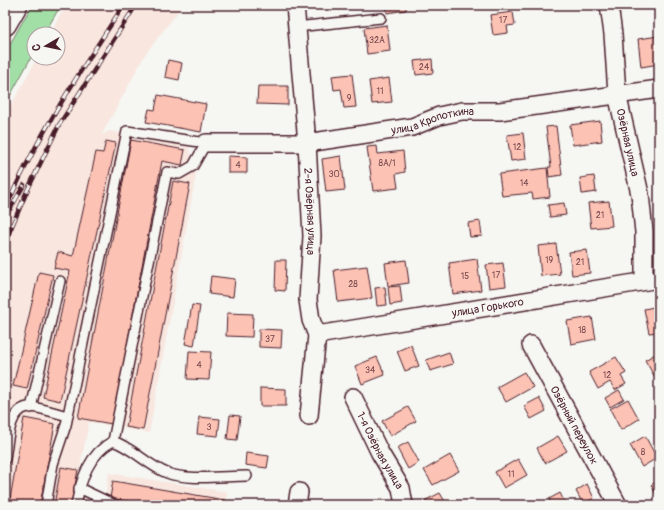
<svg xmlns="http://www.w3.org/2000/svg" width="664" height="510" font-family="Pangolin,sans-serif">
	<rect width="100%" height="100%" fill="#f6f6f2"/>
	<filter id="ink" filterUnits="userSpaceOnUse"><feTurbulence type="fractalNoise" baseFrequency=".025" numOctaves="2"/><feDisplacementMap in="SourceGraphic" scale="8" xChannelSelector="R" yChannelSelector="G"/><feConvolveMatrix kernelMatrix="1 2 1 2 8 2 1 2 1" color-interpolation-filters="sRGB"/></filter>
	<g filter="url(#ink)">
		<path fill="#f8e6df" d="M69,5H183L146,53L101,136L109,131L188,147L197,169L149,433L89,422L75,492L77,505H5V117L37,58H58V34H50L60,15Z
			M109,473L227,492L225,505H104Z
			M80,496L101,505H79Z"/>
		<path fill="#a2dfa6" stroke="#767f68" d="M32,5H61L44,34H34V52L5,105V53Z"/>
		<path fill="#fcc2b4" stroke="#4a1f2b" d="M386,5H406V10L387,13Z
			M513,12L515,25L507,26L508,33L493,35L490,15Z
			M387,25L390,51L367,54L364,28Z
			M659,36V64L641,67L638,39Z
			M432,59L433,73L416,75L414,61Z
			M168,60L182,63L179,80L165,77Z
			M352,74L356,107L344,108L341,89L334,90L332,76Z
			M389,78L392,102L372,104L369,81Z
			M258,86H288V105L257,104Z
			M158,95L206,104L201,132L146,122L149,109L155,110Z
			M600,121L602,141L573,145L570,125Z
			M556,126L562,175L549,177L548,167H551L546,127Z
			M523,133L526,159L511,161L507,135Z
			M131,140L185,150L182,165L162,161L112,424L78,418Z
			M106,141L116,143L60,401L43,397L70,271L54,268L58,252L73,256L96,152L103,153Z
			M377,146L378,154L403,151L405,172L396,174L398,188L373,191L367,147Z
			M228,156L247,157V173H228Z
			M341,156L345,190L326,192L322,159Z
			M547,168L550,197L533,199L532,193L502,196L499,174Z
			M594,176L596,192L582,194L580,178Z
			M173,181L190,184L143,430L126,427Z
			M609,201L612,226L591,228L588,203Z
			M564,203L566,215L550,217L548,205Z
			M480,221L482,236L470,237L468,223Z
			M556,244L560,274L541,276L538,246Z
			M587,250L590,273L572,275L569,252Z
			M477,259L481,290L453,294L449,263Z
			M276,260H286L285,291L275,290Z
			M406,260L409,283L388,286L385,263Z
			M503,263L506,286L489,288L486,265Z
			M367,266L372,298L338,302L334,270Z
			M39,272L53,275L27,389L13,386Z
			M211,276L235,279L233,297L209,294Z
			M400,286L402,303L390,305L388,287Z
			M385,287L387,305L377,306L375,288Z
			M192,305L200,306L194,346L185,344Z
			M659,306V332L649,333L644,309Z
			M227,313L253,314L252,337L226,336Z
			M592,317L596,339L571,344L567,321Z
			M259,329L282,330L281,348L259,347Z
			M411,345L419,366L405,371L397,351Z
			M189,351L211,352L209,380L187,379Z
			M449,352L453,364L430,371L426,360Z
			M659,352V378L656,379L645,360Z
			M377,357L385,375L362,384L355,366Z
			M616,357L626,373L621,376L626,384L615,390L610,382L598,389L589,372Z
			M524,372L533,387L506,402L497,387Z
			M260,388L286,389V406H260Z
			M619,390L624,399L610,407L605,398Z
			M5,397L10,398L5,420Z
			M539,398L546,411L531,419L524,406Z
			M628,399L639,419L621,430L610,409Z
			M408,407L416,421L390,436L382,421Z
			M230,415L240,416L237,440L227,439Z
			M199,417L220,419L218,436L197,434Z
			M24,418L55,424L40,505H9Z
			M558,436L567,451L545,463L537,448Z
			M645,436L657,458L642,467L630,445Z
			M408,442L419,462L408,469L397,448Z
			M246,453L269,456L267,468L245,465Z
			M450,455L459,471L433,485L424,470Z
			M518,459L527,475L504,488L495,472Z
			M61,467L78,470L71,505H54Z
			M659,480V499L651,485Z
			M113,481L225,500L224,505H151L110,498Z
			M587,484L594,498L583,504L576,491Z
			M440,493L447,505H427L424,501Z
			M560,493L566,505H552L549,499Z
			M595,501L598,505H588Z"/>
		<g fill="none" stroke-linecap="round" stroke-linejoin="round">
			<defs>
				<path id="lane" d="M296,27L381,18
					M31,408L60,281
					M5,459C8,443 8,410 28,407C37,406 58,414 68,416
					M79,488L115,505
					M46,505L53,464L66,425L127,131L206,143L193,166L179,174L167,172L113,441
					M76,505C81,479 89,454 113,441C133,448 147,465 167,473C188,481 224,476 247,476"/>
				<g id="street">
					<path id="s1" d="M295,5L307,143L312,236L308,300L311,320L317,335L309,416"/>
					<path id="s2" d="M609,5L613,34L617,94L640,194L644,232V280"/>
					<path id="s3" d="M206,143H307L412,127L439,116L462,111H500L659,89"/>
					<path id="s4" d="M317,335L659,279"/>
					<path id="s5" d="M531,345L618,505"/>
					<path id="s6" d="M353,397L380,453L401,488L404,505"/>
					<path d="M297,505L299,492"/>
				</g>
				<path id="secondary" d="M5,24L16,5"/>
			</defs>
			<use href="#lane" stroke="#4a1f2b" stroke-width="12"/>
			<use href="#street" stroke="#4a1f2b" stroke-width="20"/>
			<use href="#secondary" stroke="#4a1f2b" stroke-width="25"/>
			<use href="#lane" stroke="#f6f6f2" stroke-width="9"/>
			<use href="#street" stroke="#f6f6f2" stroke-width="17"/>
			<use href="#secondary" stroke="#f6f6f2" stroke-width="22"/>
			<defs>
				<path id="rail" d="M5,210C36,138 80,71 124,5
					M5,218L24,185
					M5,242L27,191L59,125L136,5"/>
			</defs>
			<use href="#rail" stroke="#4a1f2b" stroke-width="4.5"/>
			<use href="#rail" stroke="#f6f6f2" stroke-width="3" stroke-dasharray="9" stroke-linecap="butt"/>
		</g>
	</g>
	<g text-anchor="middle" stroke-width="3" stroke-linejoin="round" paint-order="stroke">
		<g font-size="9" fill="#76484d">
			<text x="503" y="23">17</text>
			<text x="377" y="43">32А</text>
			<text x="424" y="70">24</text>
			<text x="380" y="94">11</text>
			<text x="349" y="101">9</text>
			<text x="517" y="150">12</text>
			<text x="387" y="166">8А/1</text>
			<text x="238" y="168">4</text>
			<text x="334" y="177">30</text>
			<text x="524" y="186">14</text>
			<text x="600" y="218">21</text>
			<text x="549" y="263">19</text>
			<text x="580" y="265">21</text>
			<text x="496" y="278">17</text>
			<text x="465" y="279">15</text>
			<text x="353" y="287">28</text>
			<text x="582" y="333">18</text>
			<text x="270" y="342">37</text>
			<text x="199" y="368">4</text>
			<text x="370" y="373">34</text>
			<text x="607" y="378">12</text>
			<text x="209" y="430">3</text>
			<text x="643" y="455">8</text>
			<text x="511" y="477">11</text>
		</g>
		<g font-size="11" fill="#4a1f2b" stroke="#f6f6f2">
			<text dy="4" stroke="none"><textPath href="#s3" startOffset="229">улица Кропоткина</textPath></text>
			<text dy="4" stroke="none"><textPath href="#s2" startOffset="139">Озёрная улица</textPath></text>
			<text dy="4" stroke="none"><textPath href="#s1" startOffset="207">2-я Озёрная улица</textPath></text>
			<text dy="4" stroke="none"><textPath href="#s4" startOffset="173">улица Горького</textPath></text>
			<text dy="4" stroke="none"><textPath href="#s5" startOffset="91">Озёрный переулок</textPath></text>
			<text dy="4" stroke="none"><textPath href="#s6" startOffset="60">1-я Озёрная улица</textPath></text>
		</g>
	</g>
	<rect width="664" height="510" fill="none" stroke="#f6f6f2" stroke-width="20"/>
	<rect x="10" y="10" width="644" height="490" fill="none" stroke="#4a1f2b" stroke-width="1.5" filter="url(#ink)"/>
	<g transform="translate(46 46) rotate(261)"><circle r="19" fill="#f6f6f2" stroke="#b1a0a2"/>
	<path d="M0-3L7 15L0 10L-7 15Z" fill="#4a1f2b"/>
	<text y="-6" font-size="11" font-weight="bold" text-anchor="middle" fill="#4a1f2b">С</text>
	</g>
</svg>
